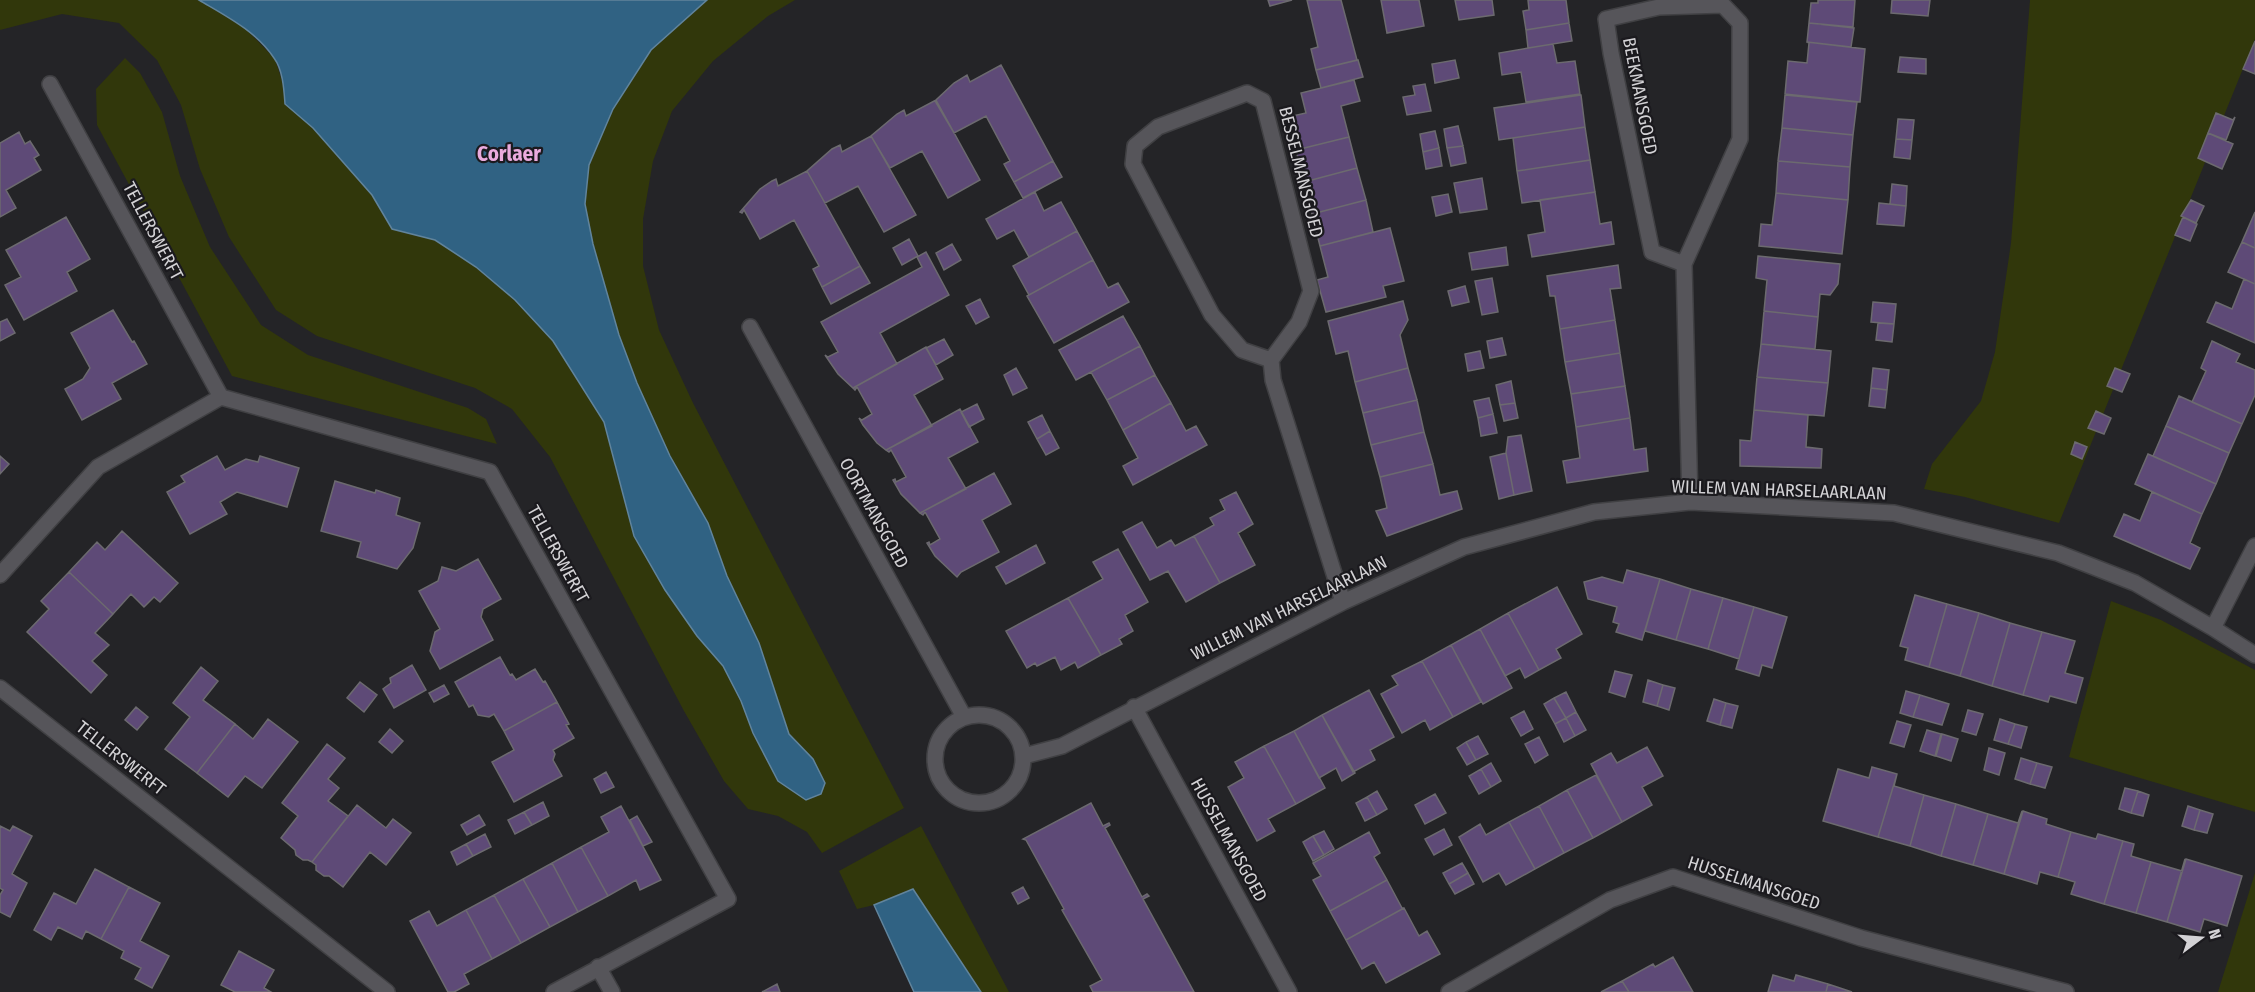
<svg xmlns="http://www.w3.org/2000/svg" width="2255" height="992" font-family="'Fira Sans Condensed',sans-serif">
	<rect width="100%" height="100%" fill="#242427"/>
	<path fill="#31370b" d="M0,0H199L244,27L275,59L283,84L285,104L313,128L372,195L392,229L435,240L476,267L515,300L553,341L604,422L634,536L665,590L697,636L723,666L741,701L753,733L778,781L813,759L789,734L759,643L727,576L708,523L670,456L637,383L619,335L593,244L585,204L589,165L613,109L651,50L707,0H795L768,16L713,61L672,111L653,161L643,219V266L659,330L693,403L904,808L822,853L807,832L778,816L748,809L724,781L684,711L550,457L512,409L475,388L317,336L276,310L229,237L200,169L181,105L157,60L119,23L62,14L0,30Z
		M2030,0H2255V39L2059,523L1965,497L1924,489L1932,464L1981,401L1995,352L2011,243Z
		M125,58L140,73L162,112L180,176L210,247L261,325L308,355L468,408L486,419L497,444L232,376L97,125L96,89Z
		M2111,601L2161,620L2255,670V812L2069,757Z
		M921,826L1009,992H981L913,889L874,905L857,909L839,871Z
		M2255,873V992H2218Z"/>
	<path fill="#306283" stroke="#61849c" stroke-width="1.5" d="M199,0H707L651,50L613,109L589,165L585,204L593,244L619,335L637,383L670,456L708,523L727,576L759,643L789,734L813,759L825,783L821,794L806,800L778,781L753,733L741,701L723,666L697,636L665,590L634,536L604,422L553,341L515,300L476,267L435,240L392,229L372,195L313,128L285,104C284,90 283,70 274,58C256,31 226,16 199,0Z
		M913,889L981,992H914L874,905Z"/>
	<path fill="#5e4a77" stroke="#6c6a6f" stroke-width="1.5" d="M1268,0H1292L1270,6Z
		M1307,0H1341L1357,60L1316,70L1311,49L1318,47Z
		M1381,0H1419L1424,26L1387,33Z
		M1455,0H1492L1494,15L1459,20Z
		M1528,0H1566L1569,23L1526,30L1523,11L1529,10Z
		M1818,0H1855L1853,27L1809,23L1811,3H1818Z
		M1892,0H1930L1928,16L1891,13Z
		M1569,23L1572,41L1528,48L1526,30Z
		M1809,23L1854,28L1851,47L1807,42Z
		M2255,41V74L2243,69Z
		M1807,42L1865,49L1860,102L1785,94L1788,61L1807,63L1809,43Z
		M1553,44L1557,63L1575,61L1580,94L1526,102L1521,72L1502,75L1499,53Z
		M1900,57L1926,59V74L1898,72Z
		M1358,60L1363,77L1321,88L1316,70Z
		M1455,60L1459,78L1435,83L1432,64Z
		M1001,65L1053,161L1014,182L1004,164L1010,161L986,116L954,133L935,101L954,83L967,75L970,82Z
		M1354,80L1360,101L1341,106L1349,137L1296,150L1288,117L1306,113L1301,93Z
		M1425,84L1431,111L1407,115L1403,97L1415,95L1413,86Z
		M1581,95L1585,127L1499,140L1494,108Z
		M1785,95L1857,102L1853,135L1782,128Z
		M936,100L980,180L948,198L922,151L890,168L871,136L897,114L904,110L906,116Z
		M2216,113L2233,120L2235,117L2226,140L2208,133Z
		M1898,119L1914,120L1912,140L1896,139Z
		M1458,126L1463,146L1447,148L1444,129Z
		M1585,127L1590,160L1517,171L1513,138Z
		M1782,128L1853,135L1850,167L1778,161Z
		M1435,131L1439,148L1423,152L1420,134Z
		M19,132L25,144L30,141L39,155L34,158L41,170L6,190L16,208L0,217V143Z
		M2208,133L2233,144L2222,169L2198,158Z
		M871,136L916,215L884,232L858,186L825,203L807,171L832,149L840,145L842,152Z
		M1349,137L1357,168L1304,182L1296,150Z
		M1896,139L1912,140L1910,159L1894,157Z
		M1463,146L1466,163L1451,166L1447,148Z
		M1439,148L1442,166L1426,169L1423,152Z
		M1590,160L1595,192L1522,203L1517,171Z
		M1053,161L1062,177L1023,198L1014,182Z
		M1778,161L1850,167L1848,200L1776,193Z
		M1357,168L1366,200L1312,214L1304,182Z
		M807,171L860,266L822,287L813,269L819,266L794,220L760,239L744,210L742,213L740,212L760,189L772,181L776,179L778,186Z
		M1482,178L1487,209L1460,213L1454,183Z
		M1892,184L1907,186L1906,206L1890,204Z
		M1035,192L1044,211L1061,202L1077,231L1029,257L1014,230L997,239L986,219Z
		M1595,192L1600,224L1611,222L1614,244L1532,257L1528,235L1545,232L1540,200Z
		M1776,193L1848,200L1842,254L1759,246L1761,224L1772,225Z
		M1448,194L1452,212L1436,216L1432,197Z
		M1366,200L1373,232L1320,246L1312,214Z
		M2191,200L2204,206L2196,223L2181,216Z
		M1879,203L1906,206L1904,226L1877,224Z
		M2255,212V248L2242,242Z
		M66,217L90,259L67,272L77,291L24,320L5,285L21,277L6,250Z
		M2183,217L2197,224L2190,241L2175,235Z
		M1390,228L1404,281L1383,286L1386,297L1326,312L1317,280L1328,277L1320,246Z
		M1077,231L1093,260L1029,295L1013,266Z
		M909,239L918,256L902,265L893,248Z
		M2242,242L2255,248V284L2228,272Z
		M952,244L961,260L944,270L936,253Z
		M1506,247L1508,265L1472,270L1469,253Z
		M926,252L949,295L880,333L897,364L853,388L838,374L825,355L828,357L838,352L821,322L922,267L917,257Z
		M1758,256L1840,264L1838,284L1830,295L1820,294L1818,317L1764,311L1767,280L1756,278Z
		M1093,260L1108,288L1118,283L1129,302L1054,343L1027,296Z
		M1618,265L1621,288L1610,289L1615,320L1560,329L1555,296H1550L1547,276Z
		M860,266L870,283L831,304L822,287Z
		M1492,278L1498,312L1482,315L1475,281Z
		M2244,279L2255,284V343L2207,322L2216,302L2232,309Z
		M1465,286L1469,302L1452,306L1448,291Z
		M980,299L989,317L976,324L966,306Z
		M1403,301L1408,320L1400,335L1408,368L1355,382L1348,351L1336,354L1328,321Z
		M1873,302L1896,304L1894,324L1871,322Z
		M113,310L132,342L134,341L147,364L112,383L121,399L82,420L65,389L83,379L90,368L71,333Z
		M1764,311L1818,317L1815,349L1761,344Z
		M1123,316L1140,346L1076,380L1059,350Z
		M7,319L15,333L0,341V322Z
		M1615,320L1620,353L1565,362L1560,329Z
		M1878,323L1894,324L1892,342L1876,340Z
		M1502,338L1506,355L1490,358L1487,341Z
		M944,339L953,355L936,365L926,348Z
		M2212,341L2240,354L2236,362L2255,370V395L2242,424L2192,402L2206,371L2201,368Z
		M1761,344L1831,351L1828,383L1757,377Z
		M1140,346L1155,375L1107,400L1091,372Z
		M926,347L943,379L914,395L932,426L886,450L877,443L863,425L859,418L862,420L872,414L857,387L855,390L853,388Z
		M1480,351L1484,368L1468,371L1465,354Z
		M1620,353L1625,386L1571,394L1565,362Z
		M1016,368L1027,388L1013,395L1004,375Z
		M1408,368L1417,400L1363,413L1355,382Z
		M1873,368L1889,370L1887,390L1871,388Z
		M2115,368L2130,374L2122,392L2107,386Z
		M1155,375L1171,403L1123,430L1107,400Z
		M1757,377L1828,383L1824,416L1754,410Z
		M1511,381L1515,403L1500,405L1496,385Z
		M1625,386L1630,418L1576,427L1571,394Z
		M1871,388L1887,390L1885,408L1869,406Z
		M2179,396L2242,424L2229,453L2166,426Z
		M1489,398L1493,414L1478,418L1474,401Z
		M1417,400L1424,432L1371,445L1363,413Z
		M1171,403L1186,431L1196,426L1207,445L1133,485L1123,466L1138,458L1123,430Z
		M1515,403L1518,418L1504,421L1500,405Z
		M977,404L984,419L969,427L961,412Z
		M960,409L978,442L948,458L966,489L920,513L901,494L893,480L895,479L896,482L906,477L891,450L889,452L886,450Z
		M1754,410L1808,415L1806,447L1822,449L1821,468L1740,466V440L1751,441Z
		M2096,411L2111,418L2104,434L2088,428Z
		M1493,414L1497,433L1481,436L1478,418Z
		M1042,415L1050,431L1037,439L1028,422Z
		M1630,418L1634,450L1646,448L1648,471L1567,483L1563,461L1580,458L1576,427Z
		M2166,426L2229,453L2216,484L2153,456Z
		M1050,431L1059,448L1046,455L1037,439Z
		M1424,432L1433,464L1380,477L1371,445Z
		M1521,435L1532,491L1514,495L1506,453L1508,437Z
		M2075,442L2087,447L2082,459L2071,454Z
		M1506,453L1514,495L1499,499L1490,457Z
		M2148,454L2216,484L2202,514L2135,484Z
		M0,456L9,464L0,474Z
		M217,456L225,470L246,459L258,462L260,456L299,468L287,507L237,492L220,502L227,514L190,534L167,492L185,482L181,476Z
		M1433,464L1440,495L1457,491L1462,509L1387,536L1376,511L1387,508L1380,477Z
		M994,473L1011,504L982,520L999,552L961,572L957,577L935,556L927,543L929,542L930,545L940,539L925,512L923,515L920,513Z
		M335,481L375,493L376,490L400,498L396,515L420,523L413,548L397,569L357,557L361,542L321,531Z
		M1236,492L1253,524L1238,533L1255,565L1220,583L1194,536L1214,525L1210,518L1225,510L1220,500Z
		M2152,492L2202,514L2190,543L2200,548L2190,569L2114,536L2124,514L2140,521Z
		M1142,522L1157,548L1171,540L1175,546L1194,536L1220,583L1186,602L1168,571L1150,580L1123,532Z
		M122,531L178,583L160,602L154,597L144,607L131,594L113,614L69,572L97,542L105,550Z
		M1036,545L1045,563L1006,584L996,567Z
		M1118,549L1148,602L1125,615L1133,631L1119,639L1122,644L1101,655L1068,598L1103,579L1093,562Z
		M478,559L501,599L483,609L481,617L493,640L440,669L430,651L435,632L440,629L419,591L438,581L442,567L456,571Z
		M1627,570L1660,579L1642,640L1616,632L1619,624L1613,622L1617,607L1588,599L1584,582L1602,577L1623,583Z
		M69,572L113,614L95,633L109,645L92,661L107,675L91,693L27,632L49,609L41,601Z
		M1660,579L1691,589L1676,640L1645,631Z
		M1557,587L1582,634L1556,649L1561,658L1539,670L1508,613Z
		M1691,589L1723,598L1708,649L1676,640Z
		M1915,595L1947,604L1929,667L1905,660L1908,648L1900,646Z
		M1068,598L1101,655L1078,668L1075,662L1061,670L1055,657L1037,666L1035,663L1027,668L1006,631Z
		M1723,598L1754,607L1739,659L1708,649Z
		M1947,604L1979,613L1960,676L1929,667Z
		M1754,607L1787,617L1772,668L1762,665L1759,676L1736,669Z
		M1508,613L1539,670L1525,678L1520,668L1505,676L1480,629Z
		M1979,613L2010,623L1992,686L1960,676Z
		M2010,623L2042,632L2023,695L1992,686Z
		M1480,629L1512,688L1483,704L1451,645Z
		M2042,632L2075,641L2065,673L2083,678L2076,703L2050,696L2048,702L2023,695Z
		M1451,645L1481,702L1453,717L1422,661Z
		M500,657L510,675L512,674L516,680L535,669L543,682L545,681L557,702L504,731L494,714L489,717L478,715L473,705L469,707L455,682Z
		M1422,661L1453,717L1430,730L1425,720L1402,733L1381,694L1398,685L1392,676Z
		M412,665L426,690L394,708L383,689L391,683L390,678Z
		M201,667L218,681L203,700L235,724L197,773L165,749L190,717L173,703Z
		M1615,671L1632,675L1625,697L1609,692Z
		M1648,680L1663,685L1657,706L1643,702Z
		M360,682L377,695L364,712L347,698Z
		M444,685L449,694L434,702L429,693Z
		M1663,685L1675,688L1669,710L1657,706Z
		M1369,690L1394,737L1370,750L1375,760L1353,772L1322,715Z
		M1906,691L1920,695L1913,717L1900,713Z
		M1566,692L1576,712L1566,718L1554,698Z
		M1920,695L1949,704L1942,725L1913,717Z
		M1554,698L1566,718L1555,724L1544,704Z
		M1714,699L1726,703L1720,725L1707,721Z
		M557,702L569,724L566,725L574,738L553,750L555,754L553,760L562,776L514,802L492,762L514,750L504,731Z
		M1726,703L1738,706L1732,728L1720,725Z
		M136,707L148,717L137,730L125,720Z
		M1968,710L1983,714L1976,735L1962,731Z
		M1524,711L1533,729L1521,736L1511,718Z
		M1576,712L1586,730L1575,736L1566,718Z
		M1322,715L1355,773L1342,781L1336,768L1319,778L1294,731Z
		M1566,718L1575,736L1564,742L1555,724Z
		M268,719L298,742L262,788L245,776L228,797L197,773L235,724L253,739Z
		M2000,719L2015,724L2008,744L1994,740Z
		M1897,721L1911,725L1904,747L1890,743Z
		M2015,724L2027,727L2021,748L2008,744Z
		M390,729L403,741L392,753L379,742Z
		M1927,730L1941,734L1935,756L1920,751Z
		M1294,731L1325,788L1296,804L1264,746Z
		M1942,734L1958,739L1951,761L1936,756Z
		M1478,736L1488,754L1476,760L1466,742Z
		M1539,737L1548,755L1535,763L1525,744Z
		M1466,742L1476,760L1467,765L1457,748Z
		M327,744L345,758L328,779L339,788L328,801L348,816L312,862L308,860H303L296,855L295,850L281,838L298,816L282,803Z
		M1264,746L1296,804L1268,819L1275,831L1257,841L1228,787L1244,778L1235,762Z
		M1647,747L1663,776L1642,787L1652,805L1622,822L1591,764L1611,753L1617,763Z
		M1989,748L2005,753L1999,775L1984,770Z
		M2021,758L2037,763L2030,784L2015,779Z
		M1491,763L1501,781L1491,787L1481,769Z
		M2037,763L2052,767L2045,788L2030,784Z
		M1872,767L1897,774L1878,837L1823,821L1838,769L1869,778Z
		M1481,769L1491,787L1479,794L1469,776Z
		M606,772L614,787L601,793L594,779Z
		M1897,774L1894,786L1924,795L1910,846L1878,837Z
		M1596,775L1622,822L1593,838L1567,790Z
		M2125,788L2138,791L2131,813L2119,809Z
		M1567,790L1593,838L1564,853L1539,806Z
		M1377,791L1387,809L1377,815L1367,797Z
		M2138,791L2149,795L2143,816L2131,813Z
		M1435,794L1446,813L1425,824L1415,805Z
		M1924,795L1956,804L1941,856L1910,846Z
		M1367,797L1377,815L1365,821L1356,803Z
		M543,802L549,816L532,825L524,812Z
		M1091,803L1103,826L1109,823L1110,825L1105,828L1142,897L1147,894L1149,896L1143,899L1194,992H1093L1090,986L1102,980L1062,910L1064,909L1026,840L1023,839Z
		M1956,804L1988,814L1973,865L1941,856Z
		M357,805L386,828L393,819L411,833L386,865L370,852L343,887L329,876H324L316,870V865L312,862Z
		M621,806L661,880L640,890L636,880L608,896L581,847L609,832L601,817Z
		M1539,806L1564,853L1535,869L1509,822Z
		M2188,806L2200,810L2194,830L2182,826Z
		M2200,810L2213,814L2207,833L2194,830Z
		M2022,811L2004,874L1973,865L1988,814L2018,823Z
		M2023,811L2047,819L2046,824L2071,832L2058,877L2040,872L2037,884L2004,874Z
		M524,812L532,825L515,834L508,820Z
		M479,815L485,825L467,835L461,825Z
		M637,816L652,842L643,846L630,820Z
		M1509,822L1535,869L1506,885L1499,873L1483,882L1459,837L1480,824L1486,835Z
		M0,826L10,831L13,826L32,836L12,874L27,883L10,917L0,912V895L3,890L0,888Z
		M1444,829L1452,845L1434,855L1425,839Z
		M1324,831L1334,849L1324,855L1313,836Z
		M1369,832L1380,853L1374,857L1387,880L1330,911L1313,880L1321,876L1313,863Z
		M2071,832L2096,839L2098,834L2123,841L2104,904L2071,894L2075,882L2058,877Z
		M485,834L491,847L473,856L466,844Z
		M1313,836L1324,855L1313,861L1303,842Z
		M2123,841L2134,844L2131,856L2151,862L2136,913L2104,904Z
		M466,844L473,856L457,865L451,852Z
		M581,847L608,896L578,912L552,863Z
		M2185,859L2167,922L2136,913L2151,862L2182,871Z
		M2186,859L2242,876L2227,926L2204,919L2200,932L2167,922Z
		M552,863L578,912L550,927L523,879Z
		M1462,863L1468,873L1449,884L1443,873Z
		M95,869L129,887L101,939L86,931L82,939L58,927L51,940L34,930L54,893L76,904Z
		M1468,873L1474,884L1455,894L1449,884Z
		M523,879L550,927L521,943L494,895Z
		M1387,880L1402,908H1404L1346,940L1330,911Z
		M129,887L160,903L140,941L169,956L152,988L135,979L141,968L121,958L124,951L101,939Z
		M1023,887L1029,898L1018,904L1012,893Z
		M494,895L521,943L492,959L466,910Z
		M1404,908L1419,936L1427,931L1440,954L1386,983L1374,962L1362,969L1346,940Z
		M466,910L492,959L464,974L469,984L454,992H448L410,921L429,911L437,926Z
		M239,951L274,970L264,988L271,992H235L221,985Z
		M1673,957L1693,992H1629L1622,981L1653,964L1655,967Z
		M1773,975L1794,981L1796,975L1828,984L1826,992H1768Z
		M1622,981L1629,992H1601Z
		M777,984L780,992H762Z
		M1828,984L1852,992H1826Z"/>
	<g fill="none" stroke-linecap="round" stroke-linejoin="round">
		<defs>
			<path id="street" d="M50,84L221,397
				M1684,264L1652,252L1611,53L1606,19L1659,7L1723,5L1740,23V139L1684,264L1690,502
				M750,327L964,717
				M1271,360L1299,322L1311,291L1263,101L1247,93L1158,127L1135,146L1133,164L1212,315L1242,350L1271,360L1273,380L1343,602
				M0,575L98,467L221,397L490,472L728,899L554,992
				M2213,628L2255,546
				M0,688L387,992
				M1134,707L1289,992
				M935 759a44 44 0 1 1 88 0a44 44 0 1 1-88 0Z
				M1024,756L1062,746L1343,602L1464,547L1594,512L1690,502L1894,513L2058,553L2135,583L2213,628L2255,655
				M598,967L612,992
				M1449,992L1610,900L1673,877L1861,938L2066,992"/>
		</defs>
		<use href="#street" stroke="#404043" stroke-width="18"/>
		<use href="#street" stroke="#56555a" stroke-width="15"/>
	</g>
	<g text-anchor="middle" stroke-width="4.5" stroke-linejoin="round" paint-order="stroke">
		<g font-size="18" fill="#d3d2d5" stroke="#1b1a1e">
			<text transform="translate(1640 96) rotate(79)" y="6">BEEKMANSGOED</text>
			<text transform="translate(1301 172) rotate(76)" y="6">BESSELMANSGOED</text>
			<text transform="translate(153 231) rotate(62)" y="6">TELLERSWERFT</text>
			<text transform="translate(1779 490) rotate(2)" y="6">WILLEM VAN HARSELAARLAAN</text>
			<text transform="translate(874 513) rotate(61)" y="6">OORTMANSGOED</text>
			<text transform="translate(558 554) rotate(61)" y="6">TELLERSWERFT</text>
			<text transform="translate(1289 608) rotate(-26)" y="6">WILLEM VAN HARSELAARLAAN</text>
			<text transform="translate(121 758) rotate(38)" y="6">TELLERSWERFT</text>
			<text transform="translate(1229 840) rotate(61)" y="6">HUSSELMANSGOED</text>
			<text transform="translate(1754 883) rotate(18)" y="6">HUSSELMANSGOED</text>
		</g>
		<g font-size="21" font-weight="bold" fill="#eaabde" stroke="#1b1a1e">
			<text x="509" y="161">Corlaer</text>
		</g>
	</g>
	<g transform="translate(2201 938) rotate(74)" stroke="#1b1a1e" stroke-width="4.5" paint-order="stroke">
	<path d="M0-4.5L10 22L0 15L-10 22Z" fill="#d3d2d5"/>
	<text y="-9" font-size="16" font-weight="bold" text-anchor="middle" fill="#d3d2d5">N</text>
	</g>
</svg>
